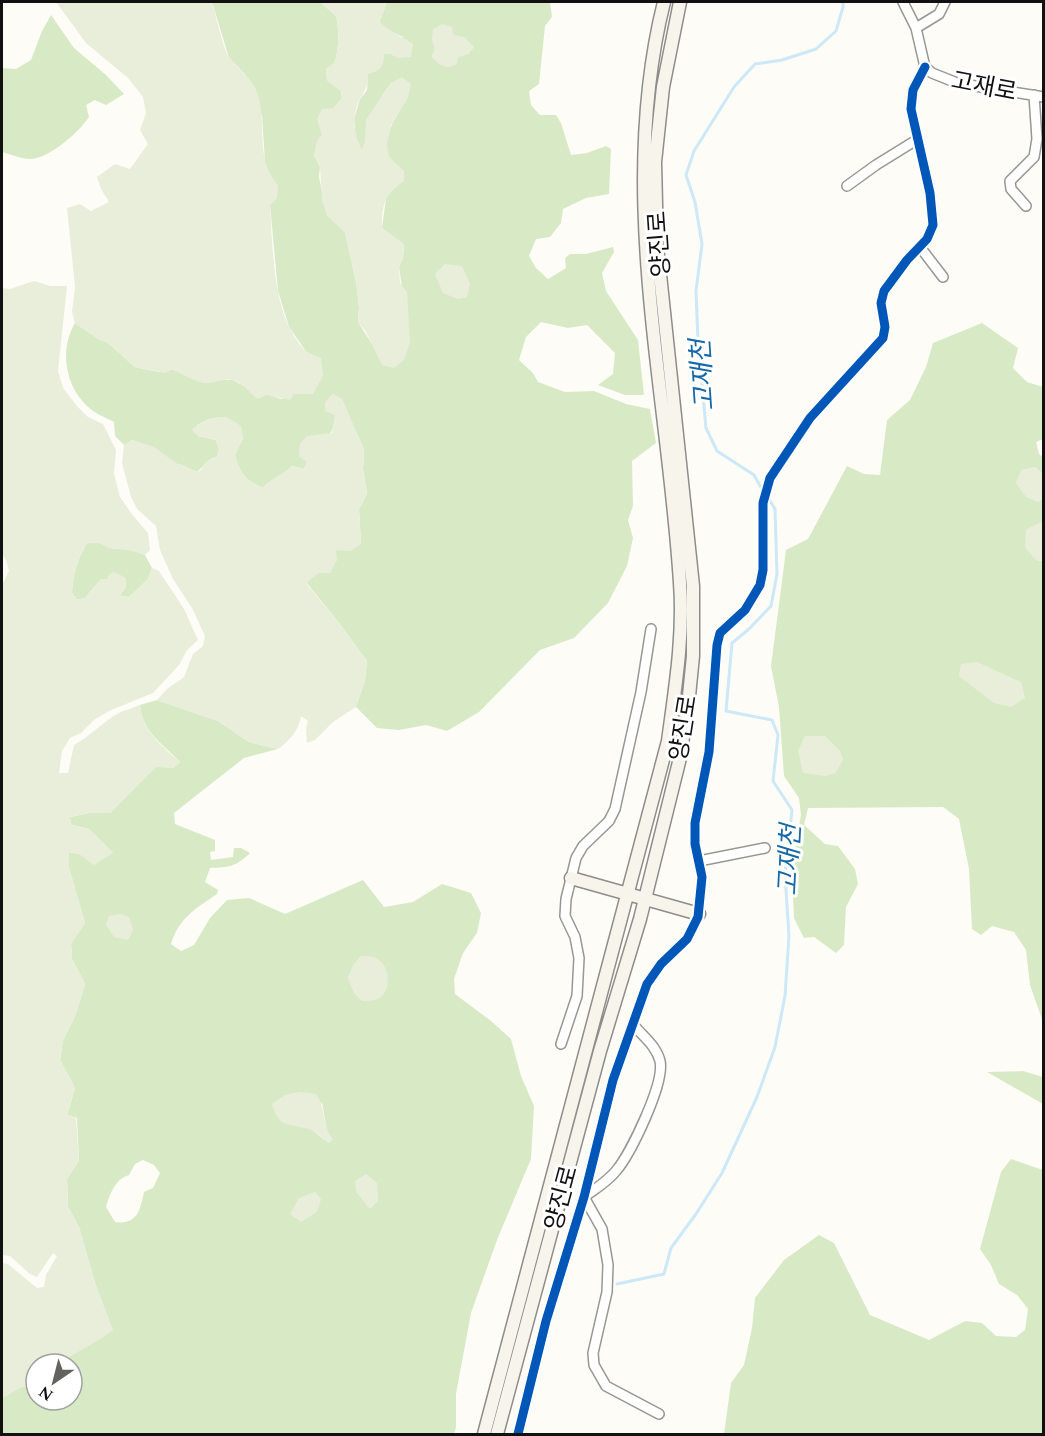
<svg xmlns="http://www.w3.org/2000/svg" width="1045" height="1436" font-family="Spectral,'Noto Sans KR',serif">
	<rect width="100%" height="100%" fill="#fdfcf7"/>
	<path fill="#d8eac5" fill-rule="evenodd" d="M212,2H321C324,7 331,10 335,15C340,23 339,55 334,63C332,66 329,67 326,69L327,80L341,91L342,98L334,108L314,155L320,167L319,177L327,215L345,232L356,282L359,307L358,322L372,344L410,342L399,267L403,258L404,245L382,228L386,198L404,171C399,167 392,162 389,157C379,139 399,112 408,97L391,83L382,96L362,151L356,138L354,119L360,99L367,90L368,74L384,54H391L399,58L403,37L386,29L379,22L387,2H550L552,17L545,26L539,84L529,91L531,105L540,115H556L561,123L571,155L587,153L606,146L611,149L609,194L586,198L563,209L561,223L550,237L536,239L529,256L536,268L548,279L566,268L565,258L570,254H586L613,247L614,252L602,273L606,291L638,340L644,395H625L598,385L613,374L615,353L587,325L568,328L541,322L526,337L519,360L533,373L538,382L565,392L594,391L626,404L650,409L656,443L632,461L633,506L628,520L633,538L627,566L608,603L574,638L540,650L479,712L447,731L426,725L399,730L377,728L356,707L365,680L367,661L339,623L306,582L318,573L336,550L361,544L359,509L367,494L363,469L364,449L358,436L335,415C334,443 313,446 304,469L292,466C283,476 272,478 263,488C245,480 240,474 235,455L243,438L225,417L209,419L197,425L198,436L216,440L219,449L217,457L211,459L197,472L182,465L177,464L154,448L132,440L124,445L115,436L114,422C109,419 103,417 98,414C67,396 57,353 75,323L100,340L107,342L135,367L159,372L172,369L206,383L219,380H233L246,387L281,399L294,394L303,393L305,350L289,327L278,291L270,205L271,178L265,163L262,116L245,74L229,58Z
		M51,15L74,48L106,75L124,94L106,105L95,100L86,105L89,117C79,132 49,159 30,159C21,159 10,154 2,152V68L16,69L31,60L42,31Z
		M982,323L1018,348L1013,368L1027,382L1043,387V439L1036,442L1039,454L1043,457V474L1035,467L1038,502L1043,497V522L1026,530L1036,560L1044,561L1043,1022L1030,985L1026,950L1014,932L992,926L981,935L972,929L969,869L959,819L943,807L808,808L804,825L825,844L838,846L855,869L858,884L846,907L844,945L836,953L814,937L804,938L794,918L792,870L801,815L799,798L784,776L779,707L771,666L786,550L808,539L847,466L864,474L880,475L887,420L910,400L926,367L933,343Z
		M99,542L114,549H129L145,555L152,568L148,579L129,597L120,596L126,586L101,579L85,598L77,600L72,593C73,574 77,560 87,543Z
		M157,700L218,721L249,742L278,749L244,758L174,813L175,824L215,840V851L210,852L211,860L233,857L234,848H241L250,853C236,867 229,867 210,868L205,882L218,890L217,894C195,909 179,918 171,944L181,951L194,945L210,918L227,900L249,898L285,914L363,880L384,907L413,902L442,884L471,893L481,913L477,933L463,953L454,979L455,994L491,1021L511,1039L521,1076L534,1106L531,1159L497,1240L471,1313L456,1394V1427L454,1434H2V1398L21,1387L33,1386L36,1383V1400H72V1364H57L112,1330L95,1283L79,1227L68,1207L67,1179L79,1160L77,1118L67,1115L75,1088L60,1060L63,1040L75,1016L85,984L72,959L71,943L85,923L69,868V852L79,854L113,853L89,829L71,825L70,817L89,813H110L156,766L173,768L180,762C163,744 142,732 140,705ZM322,1102L329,1143L311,1129ZM143,1160L154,1165L160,1173L153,1188L144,1192C140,1211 137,1225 115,1222L106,1207C110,1194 115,1179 129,1175L135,1164Z
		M1023,1071L1043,1077V1104L987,1072Z
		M1011,1159L1043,1170V1434H724L731,1383L744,1365L752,1328L755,1298L784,1260L819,1235L834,1243L870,1315L929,1340L965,1321L982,1323L996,1336L1016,1337L1025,1330L1028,1309L1017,1295L999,1284L991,1265L980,1249L1001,1172Z"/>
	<path fill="#e9eedb" d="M56,2H212C216,15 223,50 230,59C239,70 252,78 257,92C268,122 254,160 278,185L277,198L270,205C273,248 272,316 304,349C308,353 315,355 321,358L323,376L313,394H294L290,400L266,395L258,399C249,393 244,382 232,380C224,378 216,382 208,383C198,384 182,374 173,369L165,373L135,367L107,342L100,340L75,323L72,312L75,287L67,208L80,204L91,211L109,202L101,189L97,177L115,164L130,169L148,144L140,130L146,113L143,97L128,78L86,43Z
		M321,2H387L380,22C389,32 402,36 413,44L411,57L399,58L391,54H384C384,67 380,71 368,74C368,85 366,89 361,97C351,114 353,134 362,150L365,144L366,120L391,83L402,77L411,84L408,97L391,125L387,144L389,157L404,171V181C384,195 382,204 382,228L404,244L403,258L399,267L400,283L407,292L410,342L404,360L394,368L382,365L366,332L358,322L359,307L356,282L345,232L327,215L322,200L320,167L314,155L317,141L322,135L317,119L322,109L334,108L342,98L341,91L327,80L326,69C329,67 332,65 334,63C339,55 340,23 335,15C331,10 324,7 321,2Z
		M442,24L452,27L453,35L464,37L474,47L469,54L458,57L457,64C445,70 439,65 431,56L435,50L432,40L433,29Z
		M445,264L462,266L470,284L467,297L458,299L443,293L435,274Z
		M34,281L50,286H67L58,371L63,388L77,406L88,417L103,424L116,450L114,474L120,497L131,513L148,533L150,550L145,555C133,550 128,550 116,549C103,548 104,541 87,543C77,560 73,574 72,593L77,600L85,598L101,579H107L109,574L114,572L126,578V586L120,596L129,597L148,579L152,568L159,571L184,609L198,640L187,650L179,665L153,693L109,711L94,720L81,733L70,738L62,751L59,773H68L74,745C90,736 102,723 117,714C124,710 133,708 140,705C142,731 162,746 180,762L173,768L156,767L110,813H89L70,817L71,825L89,829L113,853L94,865L79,854L69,852V868L85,923L71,944L72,959L85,984L75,1016L63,1040L60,1059L75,1088L67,1115L76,1118L79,1160L67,1179L68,1207L79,1227L95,1283L113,1330L102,1338L57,1364H36V1383L33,1386L21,1387L2,1398V1263L8,1264L37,1288L44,1287L46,1275L57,1256L53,1253L37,1277L30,1274L10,1256L2,1255V585L9,571L6,560L2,554V288L10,289Z
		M333,394L342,399L364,449L363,469L367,494L359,509L361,544L350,551L336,550L337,560L330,573H318L306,583L339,623L367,661L365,680L356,707L333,722L315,740L307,743L306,730L308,721L301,716C298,732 290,740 278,749L249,742L218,721L157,700L167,689L184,677L193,654L203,646L205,636L192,608L173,579L160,550L156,526L137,509L131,497L122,463L124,445L132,440L154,447L177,464L182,465L197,472L201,470L205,462L217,457L219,449L216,440L198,436L192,430C199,422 213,416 223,417C229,417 236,423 241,426L243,438L235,455C240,473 245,480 263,488C272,478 283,475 292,466L304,469L307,462L299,456L300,444L307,436L332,433L335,415L325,411V402Z
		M1035,467L1043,474V497L1038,502L1026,497L1016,483L1021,470Z
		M1042,522H1044L1043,561L1036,560L1025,547L1026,530Z
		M977,662L1021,682L1025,698L1011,707L994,703L959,676L961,664Z
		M805,736H825L840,751L843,760L835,773L825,776L803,773L798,751Z
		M121,914L129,917L133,930L128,940L114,937L106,925L109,916Z
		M361,956C368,956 374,956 380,961C391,970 391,994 377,999C372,1001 367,1001 362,1001L354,993L348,978L353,965Z
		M299,1092L316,1094C327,1110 321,1122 333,1140L329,1143C324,1139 316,1131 309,1129C291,1124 278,1128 272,1104L285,1095Z
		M366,1174L377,1183L378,1201L370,1209L356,1192L355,1181Z
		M315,1192L321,1199L317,1212L301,1222L290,1214L299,1198Z"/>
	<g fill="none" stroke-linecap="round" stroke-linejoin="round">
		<path stroke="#cde8f7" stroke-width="3" d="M763,491L754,475L717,451L706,428L698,341L696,291L702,244L695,202L686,175L694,151L734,87L755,64L782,60L816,49L836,31L843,7V2
			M617,1284L664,1274L671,1248L696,1214L722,1173L757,1097L775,1047L785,996L789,936L785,875L792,810L773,781L778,735L772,720L726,711L732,643L749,629L771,606L777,574L775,509L767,496"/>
		<defs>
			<path id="street" d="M903,2L916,28L925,67L932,73L957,83L1044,97
				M916,28L939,14L945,2
				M847,186L876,165L918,139
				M1026,206L1011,189L1010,181L1034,157L1037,139L1034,95
				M920,247L943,277
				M699,861L765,848
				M633,1024C642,1036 656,1045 660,1061C665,1083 631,1153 616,1171C607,1182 595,1189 584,1197L602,1229L608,1265L607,1292L593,1353L594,1365L606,1386L659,1414
				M561,1044L577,996L579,958L575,937L565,916L566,899L576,858L583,846L609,821L615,809L641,692L651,629
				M518,1434L546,1321L584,1197L613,1080L647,984L661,964L687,939L698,917L702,877L695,844V823L709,752L717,645L720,633L745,610L760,585L763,570V503L770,478L810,418L883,338L885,327L881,303L884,291L907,260L927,239L933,225L930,193L911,109L913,90L925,67"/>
			<path id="secondary" d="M571,878L699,914
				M484,1434L668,741C675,689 684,636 680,583C668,390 616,194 664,2
				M497,1434L600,1051L640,919L679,762L688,706L693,656V586L657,246L655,162L663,87L680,2"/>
		</defs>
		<use href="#street" stroke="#979795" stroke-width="12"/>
		<use href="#secondary" stroke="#8e8d8b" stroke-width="15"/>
		<use href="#street" stroke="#fffffe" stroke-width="9"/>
		<use href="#secondary" stroke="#f6f4eb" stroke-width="12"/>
		<defs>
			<path id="cycleway" d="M518,1434L546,1321L584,1197L613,1080L647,984L661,964L687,939L698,917L702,877L695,844V823L709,752L717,645L720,633L745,610L760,585L763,570V503L770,478L810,418L883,338L885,327L881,303L884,291L907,260L927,239L933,225L930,193L911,109L913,90L925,67"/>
		</defs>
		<use href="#cycleway" stroke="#fff" stroke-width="13"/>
		<use href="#cycleway" stroke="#0057b8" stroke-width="9"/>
	</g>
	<g text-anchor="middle" stroke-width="6" stroke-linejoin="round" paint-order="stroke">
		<g font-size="24" fill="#111" stroke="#fff">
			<text transform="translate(984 86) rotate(11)" y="8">고재로</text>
			<text transform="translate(659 244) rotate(-94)" y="8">양진로</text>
			<text transform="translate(683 728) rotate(-81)" y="8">양진로</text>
			<text transform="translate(561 1198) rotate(-75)" y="8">양진로</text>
		</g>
		<g font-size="26" font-style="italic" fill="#1768a6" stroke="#fff">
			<text transform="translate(702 375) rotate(-94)" y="9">고재천</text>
			<text transform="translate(789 860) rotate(-87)" y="9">고재천</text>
		</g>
	</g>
	<rect width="1045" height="1436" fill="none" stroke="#111111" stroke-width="6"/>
	<g transform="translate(54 1382) rotate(215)"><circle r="28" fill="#ffffff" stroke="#a0a0a0" stroke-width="1.5"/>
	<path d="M0-4.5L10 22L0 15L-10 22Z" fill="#646362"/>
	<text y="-9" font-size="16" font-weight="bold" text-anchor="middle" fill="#111111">N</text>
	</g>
</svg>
